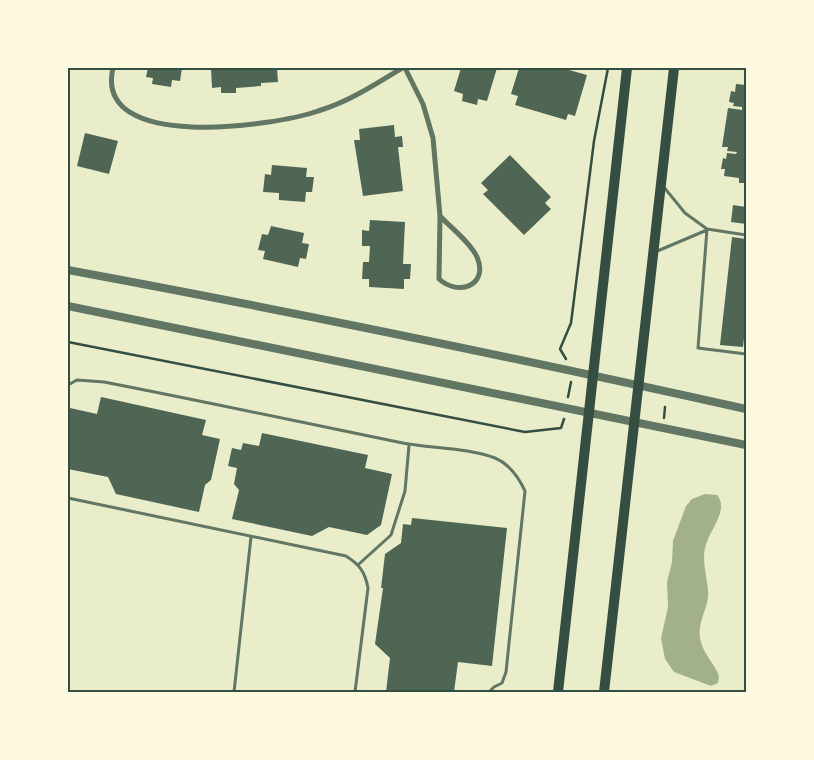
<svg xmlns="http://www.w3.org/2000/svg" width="814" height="760" font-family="'Exo 2',sans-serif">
	<rect width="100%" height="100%" fill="#e9edc9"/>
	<path fill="#a3b18a" d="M705,494L717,495C730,510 708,532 705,548C702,561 707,577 708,590C710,608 695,623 701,642C704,655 715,664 719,676L718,683L711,686L674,672L665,659L661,638L668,607L667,582L672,562L673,541L686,506L692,499Z"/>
	<path fill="#4f6655" d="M148,68H182L180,81L172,80L171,87L152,84L153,78L146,77Z
		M211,68H277L278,82L261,83V86L236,88V93H221V87L212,88Z
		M461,68H497L487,101L478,99L477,105L462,101L463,94L454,91Z
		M519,68H562L587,75L575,116L568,114L566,120L515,105L518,96L511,94Z
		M736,84L746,85V183H739V178L724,176L725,169H721L723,158L726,159L727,153L736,154L737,152L727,151L728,147H722L728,108L742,110V107L733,106L734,103L729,102L731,91L735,92Z
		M394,125L395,137L402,136L403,147H398L403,191L363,196L354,140H360L359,129Z
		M85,133L118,141L109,174L77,166Z
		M510,155L551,197L545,203L551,209L524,235L483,194L488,190L481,183Z
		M272,165L307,168L306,177H314L312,192H306L305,202L279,200V193L263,192L265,174L271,175Z
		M733,205L746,207V224L731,222Z
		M370,220L405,222L403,264H411L410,279H404V289L369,287V279H362L363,262H369L370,246H362V230L369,231Z
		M271,226L304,233L302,243L309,244L306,259L300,258L298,267L263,259L265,251L258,250L262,234L268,235Z
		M732,237L746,239V321L743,347L720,345Z
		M101,397L206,420L202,435L220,439L211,480L205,485L199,512L116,494L108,477L68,469L70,447L68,443V421L70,408L97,414Z
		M262,433L368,455L365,468L392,474L381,525L367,535L329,527L312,536L232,519L239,490L234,484L237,468L228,466L232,448L241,450L243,443L259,446Z
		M412,518L507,528L492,666L458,662L454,692H386L390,658L375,644L383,588H381L385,554L401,543L403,524L411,525Z"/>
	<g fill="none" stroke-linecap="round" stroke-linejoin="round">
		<path stroke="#344e41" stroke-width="2.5" d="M68,342L525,432L561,428L564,419
			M566,359L560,349L571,323L594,141L608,68
			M568,397L571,382
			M664,418L665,407"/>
		<path stroke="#617663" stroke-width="3" d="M663,186L685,213L707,229L746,235
			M707,229L698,348L746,354
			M655,252L707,230
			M68,385L77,380L104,382C202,401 300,422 398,442C429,449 465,447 495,458C509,464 519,478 525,491L506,672L502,683L494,687L489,692
			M68,498L346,556C360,565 365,572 368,588L355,692
			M359,564L391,535L405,491L409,445
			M234,692L251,537"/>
		<path stroke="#617663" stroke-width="5" d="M113,68C93,153 275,126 318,111C348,102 376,84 402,68
			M405,68L423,104L433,138L440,216L439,279C459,297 489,285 477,257C470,242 451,228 440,216"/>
		<path stroke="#617663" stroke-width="8" d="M68,270C295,312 521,359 746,409
			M68,306L746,445"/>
		<path stroke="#344e41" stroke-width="10" d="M558,692L627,68
			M604,692L674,68"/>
	</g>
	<rect width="814" height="760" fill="none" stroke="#fefae0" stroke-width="138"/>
	<rect x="69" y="69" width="676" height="622" fill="none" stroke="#344e41" stroke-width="2"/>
</svg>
